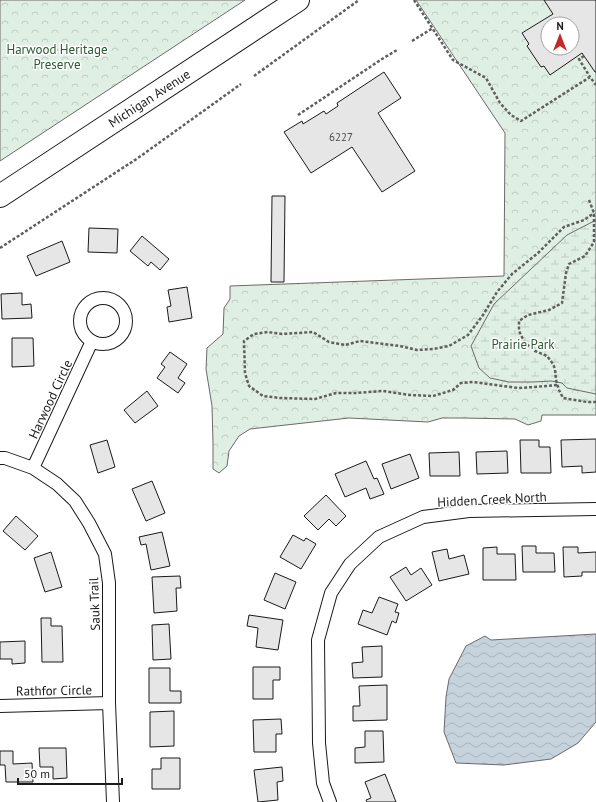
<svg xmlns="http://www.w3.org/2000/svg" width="596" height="802" font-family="'PT Sans',sans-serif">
	<defs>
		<pattern id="forest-crowns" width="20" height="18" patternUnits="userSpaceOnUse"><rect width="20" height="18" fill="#e0efe3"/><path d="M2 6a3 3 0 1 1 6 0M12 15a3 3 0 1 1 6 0" fill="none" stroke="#c0ccc2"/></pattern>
		<pattern id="wetland-marsh" width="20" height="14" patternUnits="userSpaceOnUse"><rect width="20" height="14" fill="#e0efe3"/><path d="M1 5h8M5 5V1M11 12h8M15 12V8" fill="none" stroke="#c0ccc2"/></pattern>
		<pattern id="water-waves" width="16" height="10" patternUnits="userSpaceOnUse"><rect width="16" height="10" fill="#c6d2dc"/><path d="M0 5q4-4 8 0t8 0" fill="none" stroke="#aab4bc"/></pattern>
	</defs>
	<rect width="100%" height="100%" fill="#fff"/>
	<path fill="url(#forest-crowns)" stroke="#6a6a6a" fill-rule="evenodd" d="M0,0H245L0,161Z
		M416,0H596V415H542L541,421L528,425L515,419L462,418H442L428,422L349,418L250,429L239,436L229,451L227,466L219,473L213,469V443L212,406L206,369L207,348L223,334L224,308L230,299V286L504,276L505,133ZM548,24H572V48H548Z"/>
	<path fill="url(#wetland-marsh)" stroke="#6a6a6a" d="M596,220V394L567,388L562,383L551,381L533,382H509L490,378L479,368L471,346L494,304L567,235Z"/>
	<path fill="url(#water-waves)" stroke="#6a6a6a" d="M596,634V722L578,743L551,759L504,765L456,763L444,732L446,697L449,679L466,646L485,636L491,640Z"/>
	<path fill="#e6e6e6" stroke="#1a1a1a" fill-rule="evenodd" d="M544,0H596V72H595L582,53L550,75L544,66L541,67L527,46L529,44L522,33L553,14ZM548,24H572V48H548Z
		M384,72L401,98L378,113L415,171L382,192L352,147L311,173L284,132L302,121L303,124L324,111L326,114L338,106L337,103Z
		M272,196H285L284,282H271Z
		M89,228L118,229L117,253L88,252Z
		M142,236L169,259L160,270L151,262L148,266L130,251Z
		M62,241L70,262L36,276L27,256Z
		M187,287L192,318L169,322L167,307L171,306L168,290Z
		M22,293V305L31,304L32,318L2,319L1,294Z
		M12,338H33L34,366L12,367Z
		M170,352L187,364L178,378L185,383L178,393L157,378L165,367L161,364Z
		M147,391L158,406L135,423L124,410Z
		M596,439V472L582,473V466L562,467L561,440Z
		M107,440L115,467L98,473L90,445Z
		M520,440H539V447H550L551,473H521Z
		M507,451L508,473L477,474L476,452Z
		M459,452L460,476H430L429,453Z
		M410,454L419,478L391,489L382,464Z
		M366,461L374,479L377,478L384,494L370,499L366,488L345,497L335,474Z
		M152,481L165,513L146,521L132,489Z
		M326,495L346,516L336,526L329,519L318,530L304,516Z
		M16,516L38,536L25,550L3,531Z
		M162,532L170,566L151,570L146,544L141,545L139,537Z
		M293,535L304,541L306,538L316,544L301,569L280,557Z
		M522,546H536V553H554L555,572H523Z
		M497,547V554H515L516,580H483V548Z
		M563,547H578V553L596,552V572H582V576L564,577Z
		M447,549L449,559L464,555L469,574L439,581L432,552Z
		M51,552L62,587L45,592L34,558Z
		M406,567L411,575L421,568L432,585L406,601L390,577Z
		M275,573L296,582L285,609L264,600Z
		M180,576L181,588H176L177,611L154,613L152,577Z
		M379,597L398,604L395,612L399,613L396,623L392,621L387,635L358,624L363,610L372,613Z
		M249,615L283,620L278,650L256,647L258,628L247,626Z
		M41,618H51V626H62L63,662H42Z
		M169,624L171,659L153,660L152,625Z
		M25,641V663L12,664V659H0V642Z
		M382,646V677L353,678L352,663L363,662L362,647Z
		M253,667H280V680H273V699H253Z
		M149,668H170V691H181V703H149Z
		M387,685V720L353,721V706H360L359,686Z
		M174,711V746L150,747V712Z
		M281,719L282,734H276V752H254L253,720Z
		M365,731H383L384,762L355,763V748L365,747Z
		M39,748H66L67,778L53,779V767H40Z
		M0,751H13V764L32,763L33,782H6L5,765H0Z
		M161,758H180V789H152V769H161Z
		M282,767L283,781L277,782L278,800L258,802L254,770Z
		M385,774L396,802H367L366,800L371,798L365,782Z"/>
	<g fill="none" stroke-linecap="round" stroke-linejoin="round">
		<defs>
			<path id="street" d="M80 321a23 23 0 1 1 46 0a23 23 0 1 1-46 0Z
				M0,458H5L33,468L57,484L75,501L89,523L105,554L109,583V703L113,802
				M33,468L92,341
				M0,706L109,703
				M330,802L323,783L319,743L318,640L331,593L350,564L379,537L423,517L469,511L596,509"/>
			<path id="highway" d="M0,196L298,0"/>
		</defs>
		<use href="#street" stroke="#1a1a1a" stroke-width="14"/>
		<use href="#highway" stroke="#1a1a1a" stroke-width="24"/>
		<path stroke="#5f5f5f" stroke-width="2.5" stroke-dasharray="3 2" stroke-linecap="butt" d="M414,0L453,60L486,78L500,103L511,115L521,121L590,77L596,85
			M412,41L433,28
			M584,56L579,59L590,77
			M254,76L359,0
			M298,115L382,59L397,50
			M589,200L594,213V242L585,256L569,264L566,273L562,303L549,310L528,315L519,321V331L525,343L535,351L547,356L553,364L555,369L556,380L559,390L563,398L587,402H596
			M0,248L138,158L241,84
			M557,385L535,387L518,388L473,382L461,383L453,390L433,396L410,395L383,391L356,393H336L315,399L280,398L263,396L249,386L245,373L244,341L254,334L268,332L282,334L313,332L329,342L345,345L360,341L400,346L417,350L433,349L449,346L468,335L483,315L497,292L512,274L538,253L564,227L584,220L594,213"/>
		<use href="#street" stroke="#fff" stroke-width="12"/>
		<use href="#highway" stroke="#fff" stroke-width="22"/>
	</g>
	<g text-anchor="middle" stroke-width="3" stroke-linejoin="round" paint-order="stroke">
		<g font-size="11" fill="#4d4d4d">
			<text x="341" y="141">6227</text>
		</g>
		<g font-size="13" fill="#2b5a34" stroke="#fff">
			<text x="57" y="54">Harwood Heritage<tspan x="57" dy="15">Preserve</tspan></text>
			<text x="523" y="349">Prairie Park</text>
		</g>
		<g font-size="13" fill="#1a1a1a" stroke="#fff">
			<text transform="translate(149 98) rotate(-33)" y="5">Michigan Avenue</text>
			<text transform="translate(50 399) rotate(-65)" y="5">Harwood Circle</text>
			<text transform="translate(492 499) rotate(-3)" y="5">Hidden Creek North</text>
			<text transform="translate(94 604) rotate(-92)" y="5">Sauk Trail</text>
			<text transform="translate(54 690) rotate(-1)" y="5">Rathfor Circle</text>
		</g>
	</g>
	<g transform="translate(560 36)"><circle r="19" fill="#ffffff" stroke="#a3a3a3"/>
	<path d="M0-3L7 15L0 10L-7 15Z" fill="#c62828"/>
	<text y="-6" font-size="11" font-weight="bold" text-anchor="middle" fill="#1a1a1a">N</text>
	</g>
	<path d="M18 778v6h104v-6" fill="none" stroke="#1a1a1a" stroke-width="2"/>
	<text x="24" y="778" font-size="12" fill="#1a1a1a" stroke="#ffffff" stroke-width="3" paint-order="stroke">50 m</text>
</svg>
